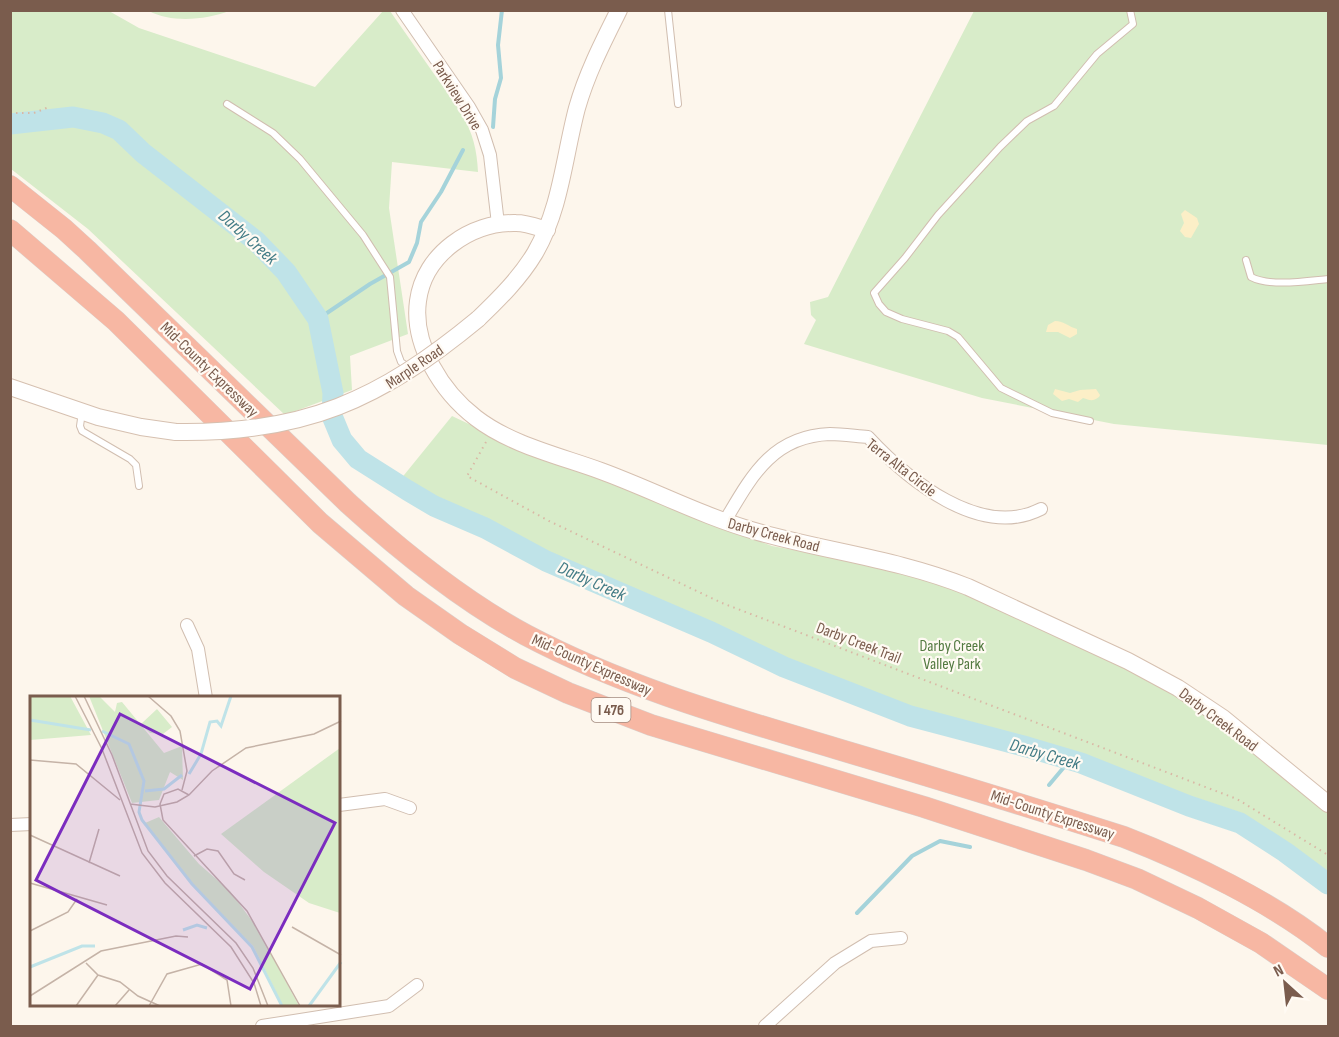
<svg xmlns="http://www.w3.org/2000/svg" width="1339" height="1037" font-family="'Sofia Sans Condensed',sans-serif">
	<rect width="100%" height="100%" fill="#fdf6ec"/>
	<path fill="#d8ecc9" d="M10,11H109L139,28L315,87L383,11H390L462,114C473,134 477,150 478,172L392,162L389,208L408,334L350,356L352,390L285,415L88,229L11,169Z
		M149,11H229C206,20 171,23 149,11Z
		M974,11H1328V445L1114,424L982,398L804,344L816,320L811,315L810,302L828,297Z
		M452,416L526,451L772,546L912,572L993,600L1202,706L1328,808V877L1306,860L1243,819L1062,751L947,722L797,666L525,544L400,480Z"/>
	<path fill="#fcefc7" d="M1185,210L1197,218L1199,224L1191,238L1185,237L1180,231L1184,223L1181,214Z
		M1055,321C1064,321 1069,327 1077,329V334L1070,338L1058,332H1046L1048,325Z
		M1055,389L1070,393L1080,390L1096,389L1100,395L1099,397C1092,402 1090,400 1083,398L1078,402L1069,399L1062,401L1053,394Z"/>
	<g fill="none" stroke-linecap="round" stroke-linejoin="round">
		<path stroke="#a5d3da" stroke-width="4" d="M493,127L495,99L501,78L498,45L502,10
			M318,319L370,284L409,262L417,243L421,222L441,192L463,150
			M1049,785L1070,760
			M857,913L912,856L940,841L970,847"/>
		<path stroke="#bfe3e8" stroke-width="21" d="M10,124L73,117L103,123L119,130L143,153L256,241L286,272L318,319L333,393L332,416L342,440L358,459L407,490L434,506L485,528L546,561L711,632L784,667L910,716L1027,747L1081,763L1189,806L1240,823L1285,852L1328,884"/>
		<defs>
			<path id="lane" d="M668,10L678,104
				M227,104L273,133L300,159L363,235L390,277L397,351L401,362L410,368
				M1246,260L1251,277C1270,287 1307,281 1328,279
				M82,412L80,426L82,431L130,459L136,465L139,486
				M1090,421L1052,413L1001,388L958,337L948,331L902,319L886,312L879,304L874,293L905,258L938,215L1000,147L1027,121L1054,106L1097,54L1133,24L1130,10"/>
			<path id="street" d="M402,10L469,107L482,130L490,155L498,224
				M725,521C751,477 772,436 830,434C842,434 855,436 868,437C907,479 980,540 1041,509
				M187,625L198,649L206,698
				M339,805L385,799L410,808
				M10,825L32,824
				M262,1026L389,1006L417,985
				M765,1026L835,963L871,941L901,938"/>
			<path id="secondary" d="M547,230C537,227 526,223 516,223C471,222 424,254 418,301C412,345 442,392 476,418C511,445 560,456 601,471C653,490 704,517 758,532C829,552 898,559 968,587L1128,661L1178,688L1223,718L1328,804
				M478,319C499,299 520,278 535,253C561,208 564,157 577,108C587,73 603,42 619,10
				M10,387L98,417L141,427L176,432"/>
			<path id="highway" d="M10,186L64,229L87,250L348,503C402,552 461,600 526,635C626,688 734,718 841,750C936,778 1030,807 1124,837C1191,863 1272,902 1328,947
				M10,230L116,321L320,523L406,596L460,634L515,668L568,693L651,725L924,807L1086,860L1137,879L1198,908L1261,943L1328,989"/>
		</defs>
		<use href="#lane" stroke="#d1beb0" stroke-width="8"/>
		<use href="#street" stroke="#d1beb0" stroke-width="14"/>
		<use href="#secondary" stroke="#d6c0b0" stroke-width="18"/>
		<use href="#highway" stroke="#dad1cd" stroke-width="22"/>
		<path stroke="#d9b8a5" stroke-width="2" stroke-dasharray="1.5 4.5" stroke-linecap="butt" d="M10,113H34L49,107
			M486,442L467,476L549,521L722,603L1237,799L1328,855"/>
		<use href="#lane" stroke="#fff" stroke-width="6"/>
		<use href="#street" stroke="#fff" stroke-width="12"/>
		<use href="#secondary" stroke="#fff" stroke-width="16"/>
		<use href="#highway" stroke="#f7b7a3" stroke-width="21"/>
		<defs>
			<path id="secondary-bridge" d="M176,432C304,434 380,400 478,319"/>
		</defs>
		<use href="#secondary-bridge" stroke="#d6c0b0" stroke-width="18" stroke-linecap="butt"/>
		<use href="#secondary-bridge" stroke="#fff" stroke-width="16"/>
	</g>
	<g text-anchor="middle" stroke-width="4.5" stroke-linejoin="round" paint-order="stroke">
		<rect fill="#fffaf3" stroke="#a28b7f" stroke-width="1.5" x="591.5" y="698" width="39" height="24" rx="4.5"/>
		<g font-size="15" font-weight="bold" fill="#7a5c4d">
			<text x="611" y="715">I 476</text>
		</g>
		<g font-size="16" fill="#7a5c4d" stroke="#fffaf3">
			<text transform="translate(458 95) rotate(58)" y="6">Parkview Drive</text>
			<text transform="translate(414 366) rotate(-34)" y="6">Marple Road</text>
			<text transform="translate(210 369) rotate(44)" y="6">Mid-County Expressway</text>
			<text transform="translate(902 467) rotate(38)" y="6">Terra Alta Circle</text>
			<text transform="translate(774 534) rotate(15)" y="6">Darby Creek Road</text>
			<text transform="translate(859 642) rotate(21)" y="6">Darby Creek Trail</text>
			<text transform="translate(592 664) rotate(24)" y="6">Mid-County Expressway</text>
			<text transform="translate(1219 719) rotate(37)" y="6">Darby Creek Road</text>
			<text transform="translate(1053 814) rotate(18)" y="6">Mid-County Expressway</text>
		</g>
		<g font-size="16" fill="#537a41" stroke="#fffaf3">
			<text x="952" y="651">Darby Creek<tspan x="952" dy="18">Valley Park</tspan></text>
		</g>
		<g font-size="18" font-style="italic" fill="#437c86" stroke="#fffaf3">
			<text transform="translate(248 237) rotate(42)" y="6">Darby Creek</text>
			<text transform="translate(592 581) rotate(24)" y="6">Darby Creek</text>
			<text transform="translate(1045 754) rotate(16)" y="6">Darby Creek</text>
		</g>
	</g>
	<g transform="translate(30 696)">
		<rect width="310" height="310" fill="#fdf6ec"/>
		<path d="M0,0H40L61,39L0,44ZM59,0H69L85,16L87,7L92,6L134,57L152,50L153,84L140,76L129,104L102,107ZM127,13L142,31L133,38L120,37L111,28ZM310,52V217L279,207L234,176L191,138ZM129,121L169,168L200,195L225,229L269,310H253L223,250L164,189L115,127Z" fill="#d8ecc9"/>
		<path fill="none" stroke="#bfe3e8" stroke-width="3" d="M0,24L61,34M72,35L99,48L114,85L109,116L112,124L162,188L222,251L252,310M159,78L171,58L180,26L187,25L191,30L201,0M115,95L134,93L152,79M153,234L167,229L177,232M0,271L52,250H65M279,310L311,266"/>
		<path fill="none" stroke="#c5b3a7" stroke-width="1.5" d="M45,0L72,53L112,157L135,187L201,251L224,287L231,310M54,0L82,59L118,155L137,180L206,247L223,272L238,310M118,0L141,20L150,35L157,75L152,94M0,64L46,68L90,104M159,99L148,93L134,98L130,108L133,124L217,215L270,310M100,108L125,111L147,106L159,99L182,75L216,52L284,38L311,25M0,139L90,180M164,160L177,153L188,155L204,178L215,184M59,167L69,133M0,187L77,209M262,231L311,259M0,235L38,216L47,203M56,267L68,279L90,286L108,300L130,310M0,300L71,255L146,240L158,241M46,310L68,279M85,310L99,294M119,310L137,278L172,268L197,284L201,310"/>
		<path fill="#7b2cbf" fill-opacity="0.15" stroke="#7b2cbf" stroke-width="3" d="M90,18L305,127L220,293L6,184Z"/>
		<rect width="310" height="310" fill="none" stroke="#7a5c4d" stroke-width="3"/>
	</g>
	<rect width="1339" height="1037" fill="none" stroke="#7a5c4d" stroke-width="24"/>
	<g transform="translate(1285 983) rotate(333)" stroke="#fffaf3" stroke-width="4.5" paint-order="stroke">
	<path d="M0-4.5L10 22L0 15L-10 22Z" fill="#7a5c4d"/>
	<text y="-9" font-size="16" font-weight="bold" text-anchor="middle" fill="#7a5c4d">N</text>
	</g>
</svg>
